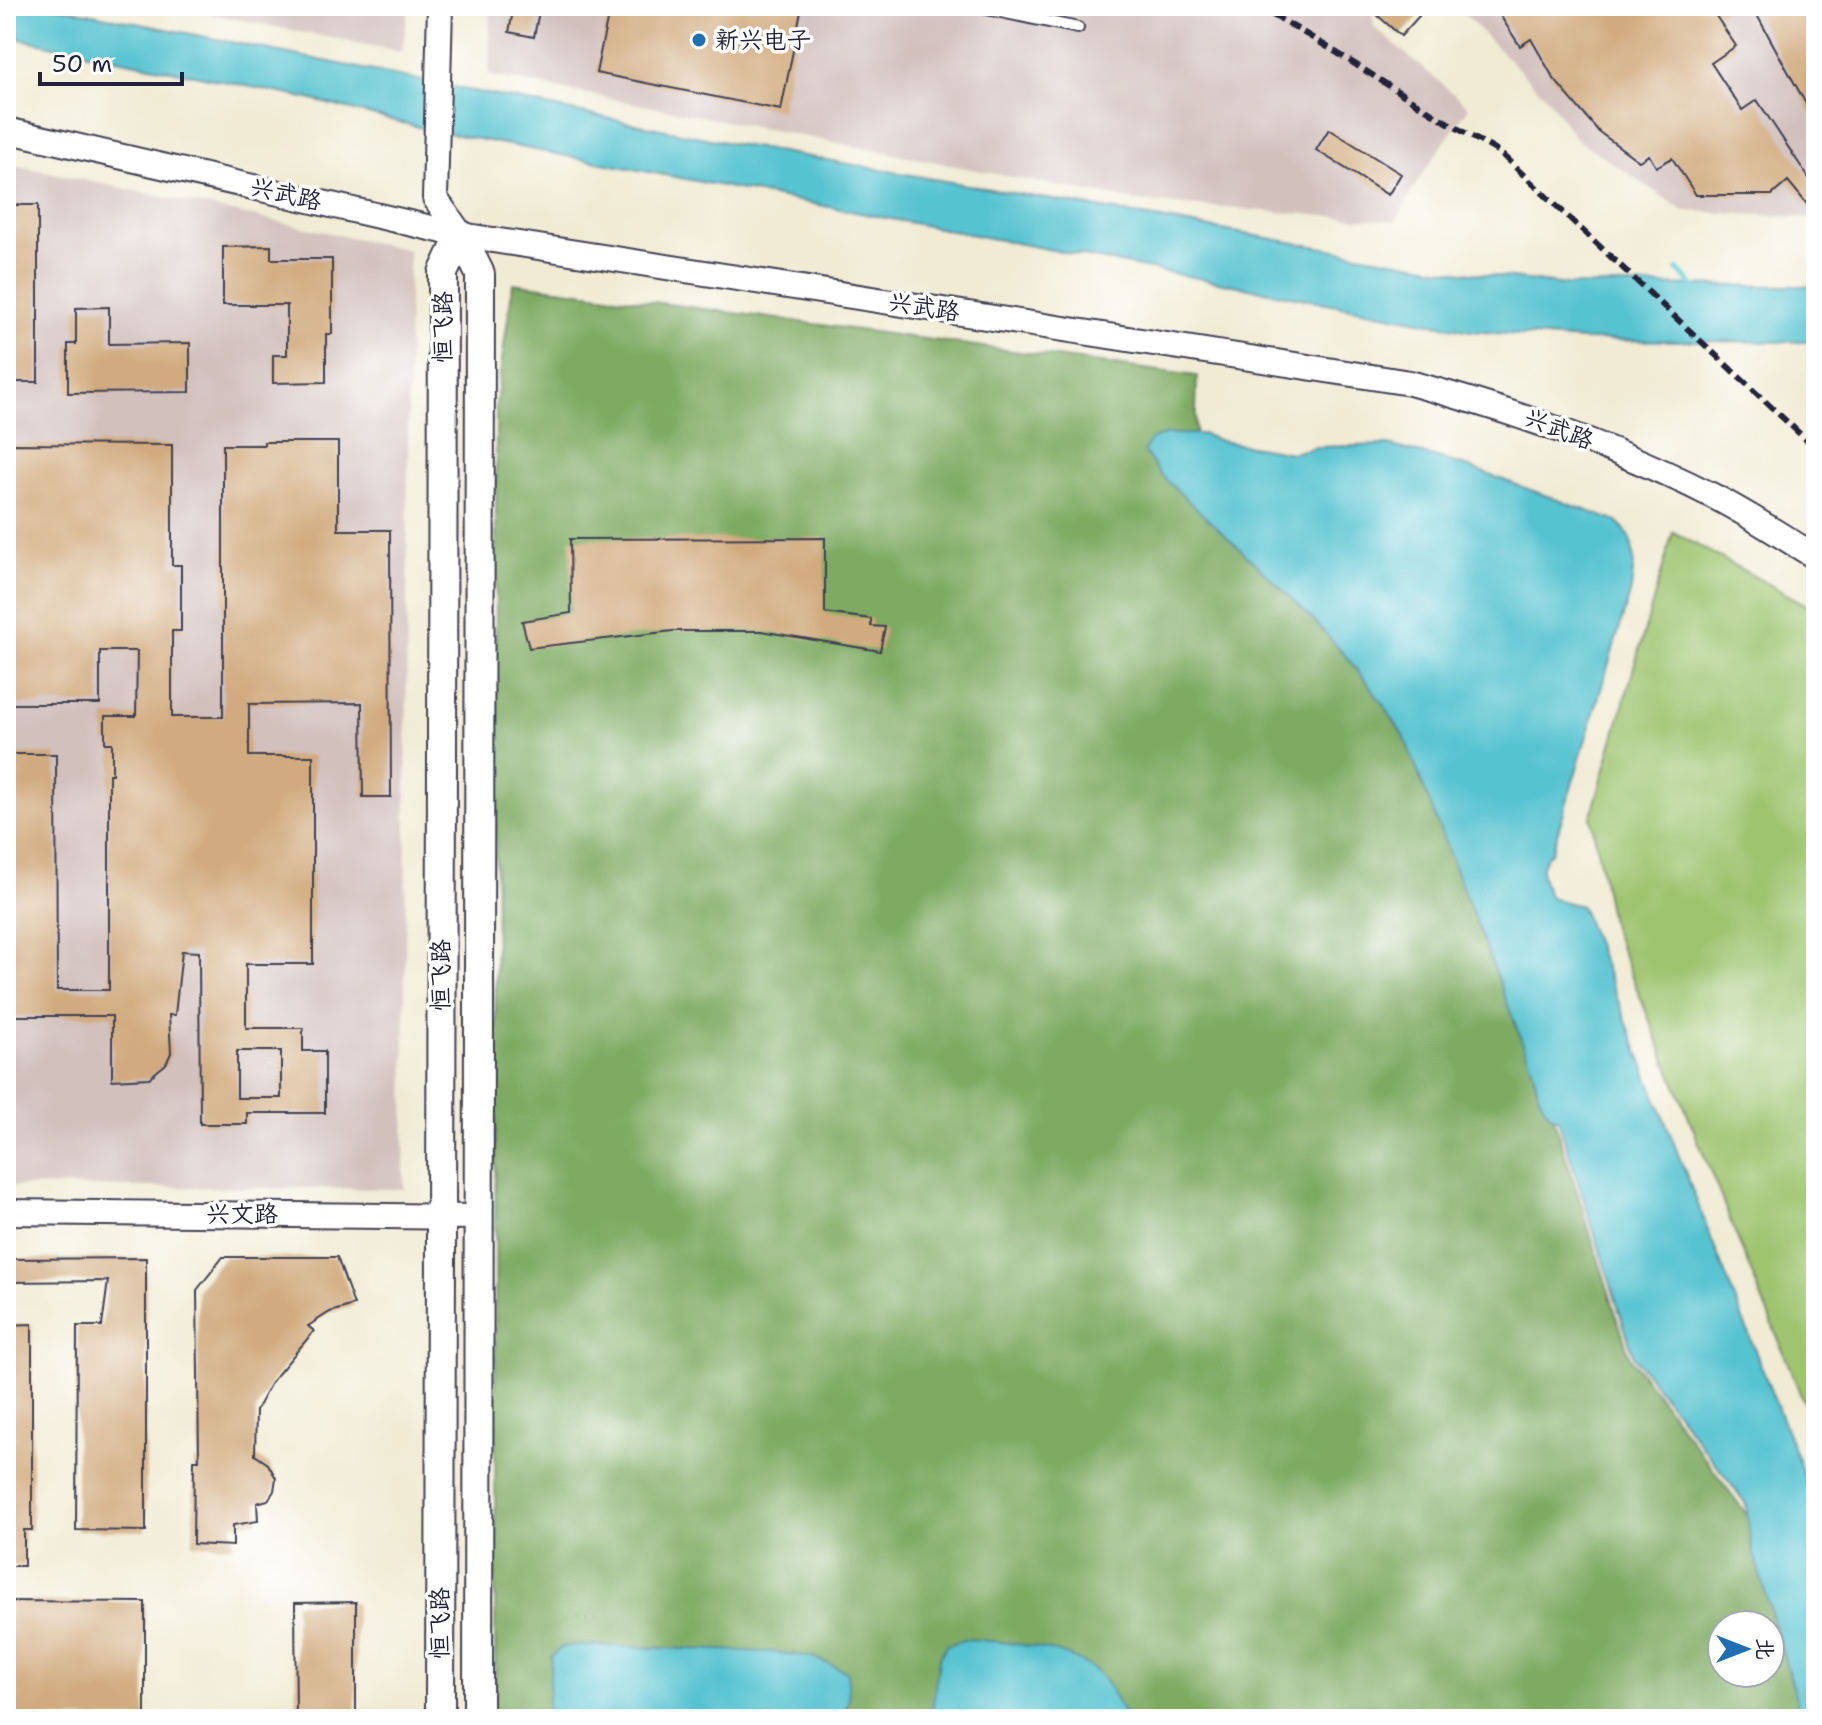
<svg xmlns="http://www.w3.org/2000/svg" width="1822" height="1725" font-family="'Shantell Sans','LXGW WenKai TC',sans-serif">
	<rect width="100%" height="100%" fill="#fff"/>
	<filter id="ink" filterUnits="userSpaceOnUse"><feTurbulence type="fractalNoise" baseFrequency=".0125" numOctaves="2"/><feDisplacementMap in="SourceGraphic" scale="16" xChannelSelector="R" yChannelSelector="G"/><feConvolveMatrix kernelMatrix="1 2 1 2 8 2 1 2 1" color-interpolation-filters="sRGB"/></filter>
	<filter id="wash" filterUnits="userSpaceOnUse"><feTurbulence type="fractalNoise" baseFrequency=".006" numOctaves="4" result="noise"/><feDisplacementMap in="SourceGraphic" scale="32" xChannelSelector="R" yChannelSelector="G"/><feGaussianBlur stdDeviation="1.8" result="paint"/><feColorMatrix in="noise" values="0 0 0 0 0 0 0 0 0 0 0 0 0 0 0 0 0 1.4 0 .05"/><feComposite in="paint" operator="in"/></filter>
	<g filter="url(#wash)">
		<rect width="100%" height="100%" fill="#f1ebd4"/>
		<path fill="#d1c0bc" d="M170,6H409L402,52Z
			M490,6H1372L1374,27L1469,107L1419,179L1396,221L1135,201L489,75Z
			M1456,6H1816V218L1684,211L1575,138L1550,101Z
			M6,163L409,250L404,1189L6,1186Z"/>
		<path fill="#9ec46f" stroke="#607355" stroke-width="2" d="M1673,532L1816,610V1433L1612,927L1591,817Z"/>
		<path fill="#7eaa62" stroke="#50664e" stroke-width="2" fill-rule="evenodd" d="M513,283L1197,376L1194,478L1354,629L1448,787L1630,1358L1756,1527L1816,1719H495L496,403ZM1722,1625H1770V1673H1722Z"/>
		<path fill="#57c3d0" stroke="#3c7286" stroke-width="2" d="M6,6H53L730,143L1449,270L1566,285L1816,286V342L1583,340L1471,331L426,129L305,98L6,36Z
			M1168,434H1202L1221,441L1292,453L1317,447L1388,445L1460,464L1618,522C1639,543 1634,563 1631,590L1552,851C1535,867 1542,878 1550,898L1581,906L1816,1506V1719H1802L1751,1544L1746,1504L1634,1357L1558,1119C1539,1110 1538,1090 1533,1070L1405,739C1345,635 1245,557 1160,474L1144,451L1151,439Z
			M967,1639C1006,1642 1058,1646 1092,1668C1109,1679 1116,1703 1127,1719H931L939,1658L947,1645Z
			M578,1645L774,1652L812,1657L847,1672L849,1699L843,1719H547L551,1657L562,1647Z"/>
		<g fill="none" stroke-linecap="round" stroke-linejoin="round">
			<path stroke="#57c3d0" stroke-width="6" d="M1678,270L1697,290"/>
		</g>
		<g id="blocks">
			<path fill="#d1ab7f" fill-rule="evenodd" d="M514,6H540L534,37L509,32Z
				M610,6H802L781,110L596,73Z
				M1384,6H1428L1401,36L1376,14Z
				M1494,6H1730L1716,16L1736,46L1711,63L1742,110L1757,100L1816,189V215L1788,181L1772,195H1696L1672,158L1656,167L1649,155L1639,161L1599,132L1554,79L1531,39L1520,46Z
				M1752,6H1816V122Z
				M1329,129L1401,174L1388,195L1316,150Z
				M6,205H38V382H6Z
				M271,246V259H332V334H326V382L273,383V355H287V305H223V247Z
				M109,307V344L190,343V392L68,393V344H76V308Z
				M264,442H338V530H390L391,797H363L362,703L249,704V756H313V964H246V1028H303V1051H325V1113H247V1124H200L199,952L182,951L175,1015H169L171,1053L166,1064L149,1078L112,1080V1016H6V754H56L57,990H109V774H112V743H105V716H136L137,651H100V704H6V444L172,445V565H181V631H172V717H223V445H264ZM237,1051H281V1098H237Z
				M825,538V613L871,619V626L885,627L880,651L761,631H673L529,648L522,621L571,613L570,539Z
				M223,1257H337L354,1305L330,1312L308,1326L314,1331L272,1381L256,1410L255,1455L268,1464L276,1478L274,1491L268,1500L257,1503L258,1521L233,1525V1546L193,1544L194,1460H199L197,1290Z
				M146,1258V1531L76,1530L77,1326H102L108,1281L6,1282V1259Z
				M32,1324V1530H24V1566H6V1325Z
				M6,1601L145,1602V1719H6Z
				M356,1602V1719H296L295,1603Z"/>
		</g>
	</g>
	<g filter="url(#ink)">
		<use href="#blocks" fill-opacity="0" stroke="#414052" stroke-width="2"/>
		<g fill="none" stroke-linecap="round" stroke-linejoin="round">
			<defs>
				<path id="service" d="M972,6L1078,28"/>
				<path id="tertiary" d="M440,6L435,198L461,235
					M6,130L461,235L1410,383C1514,411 1614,446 1711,495C1747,513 1781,536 1816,557
					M6,1212L477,1217"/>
				<path id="secondary" d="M461,235L480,274L478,1719
					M440,1719L443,273L461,235"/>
			</defs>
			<use href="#service" stroke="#414052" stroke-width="14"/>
			<use href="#tertiary" stroke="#414052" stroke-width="28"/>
			<use href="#secondary" stroke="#414052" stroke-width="32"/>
			<use href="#service" stroke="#fff" stroke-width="10"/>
			<use href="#tertiary" stroke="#fff" stroke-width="24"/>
			<use href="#secondary" stroke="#fff" stroke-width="28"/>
			<path stroke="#22223b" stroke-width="6" stroke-dasharray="12 6" stroke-linecap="butt" d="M1256,6C1340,50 1416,107 1499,152L1816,449"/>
		</g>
	</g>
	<circle fill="#1f6fb2" stroke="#fff" stroke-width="3" cx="699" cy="40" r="8"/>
	<g text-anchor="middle" stroke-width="7" stroke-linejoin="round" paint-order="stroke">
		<g font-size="24" fill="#22223b" stroke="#fff" text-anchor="start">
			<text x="715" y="48">新兴电子</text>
		</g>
		<g font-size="24" fill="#22223b" stroke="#fff">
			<text transform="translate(286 194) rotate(13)" y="8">兴武路</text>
			<text transform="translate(924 307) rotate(9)" y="8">兴武路</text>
			<text transform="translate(443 327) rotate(-90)" y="8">恒飞路</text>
			<text transform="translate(1559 429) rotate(21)" y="8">兴武路</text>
			<text transform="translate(441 975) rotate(-90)" y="8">恒飞路</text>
			<text x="242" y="1222">兴文路</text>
			<text transform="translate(440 1623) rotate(-90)" y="8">恒飞路</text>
		</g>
	</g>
	<rect width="1822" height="1725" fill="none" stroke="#fff" stroke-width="32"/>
	<g transform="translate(1746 1649) rotate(90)"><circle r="38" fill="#ffffff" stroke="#a7a7b1" stroke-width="2"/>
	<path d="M0-6L14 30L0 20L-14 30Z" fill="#1f6fb2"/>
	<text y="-12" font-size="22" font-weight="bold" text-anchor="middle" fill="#22223b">北</text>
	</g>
	<path d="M40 72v12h142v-12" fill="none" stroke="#22223b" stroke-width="4"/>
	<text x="52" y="72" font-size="24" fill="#22223b" stroke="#ffffff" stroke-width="6" paint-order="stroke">50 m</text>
</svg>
